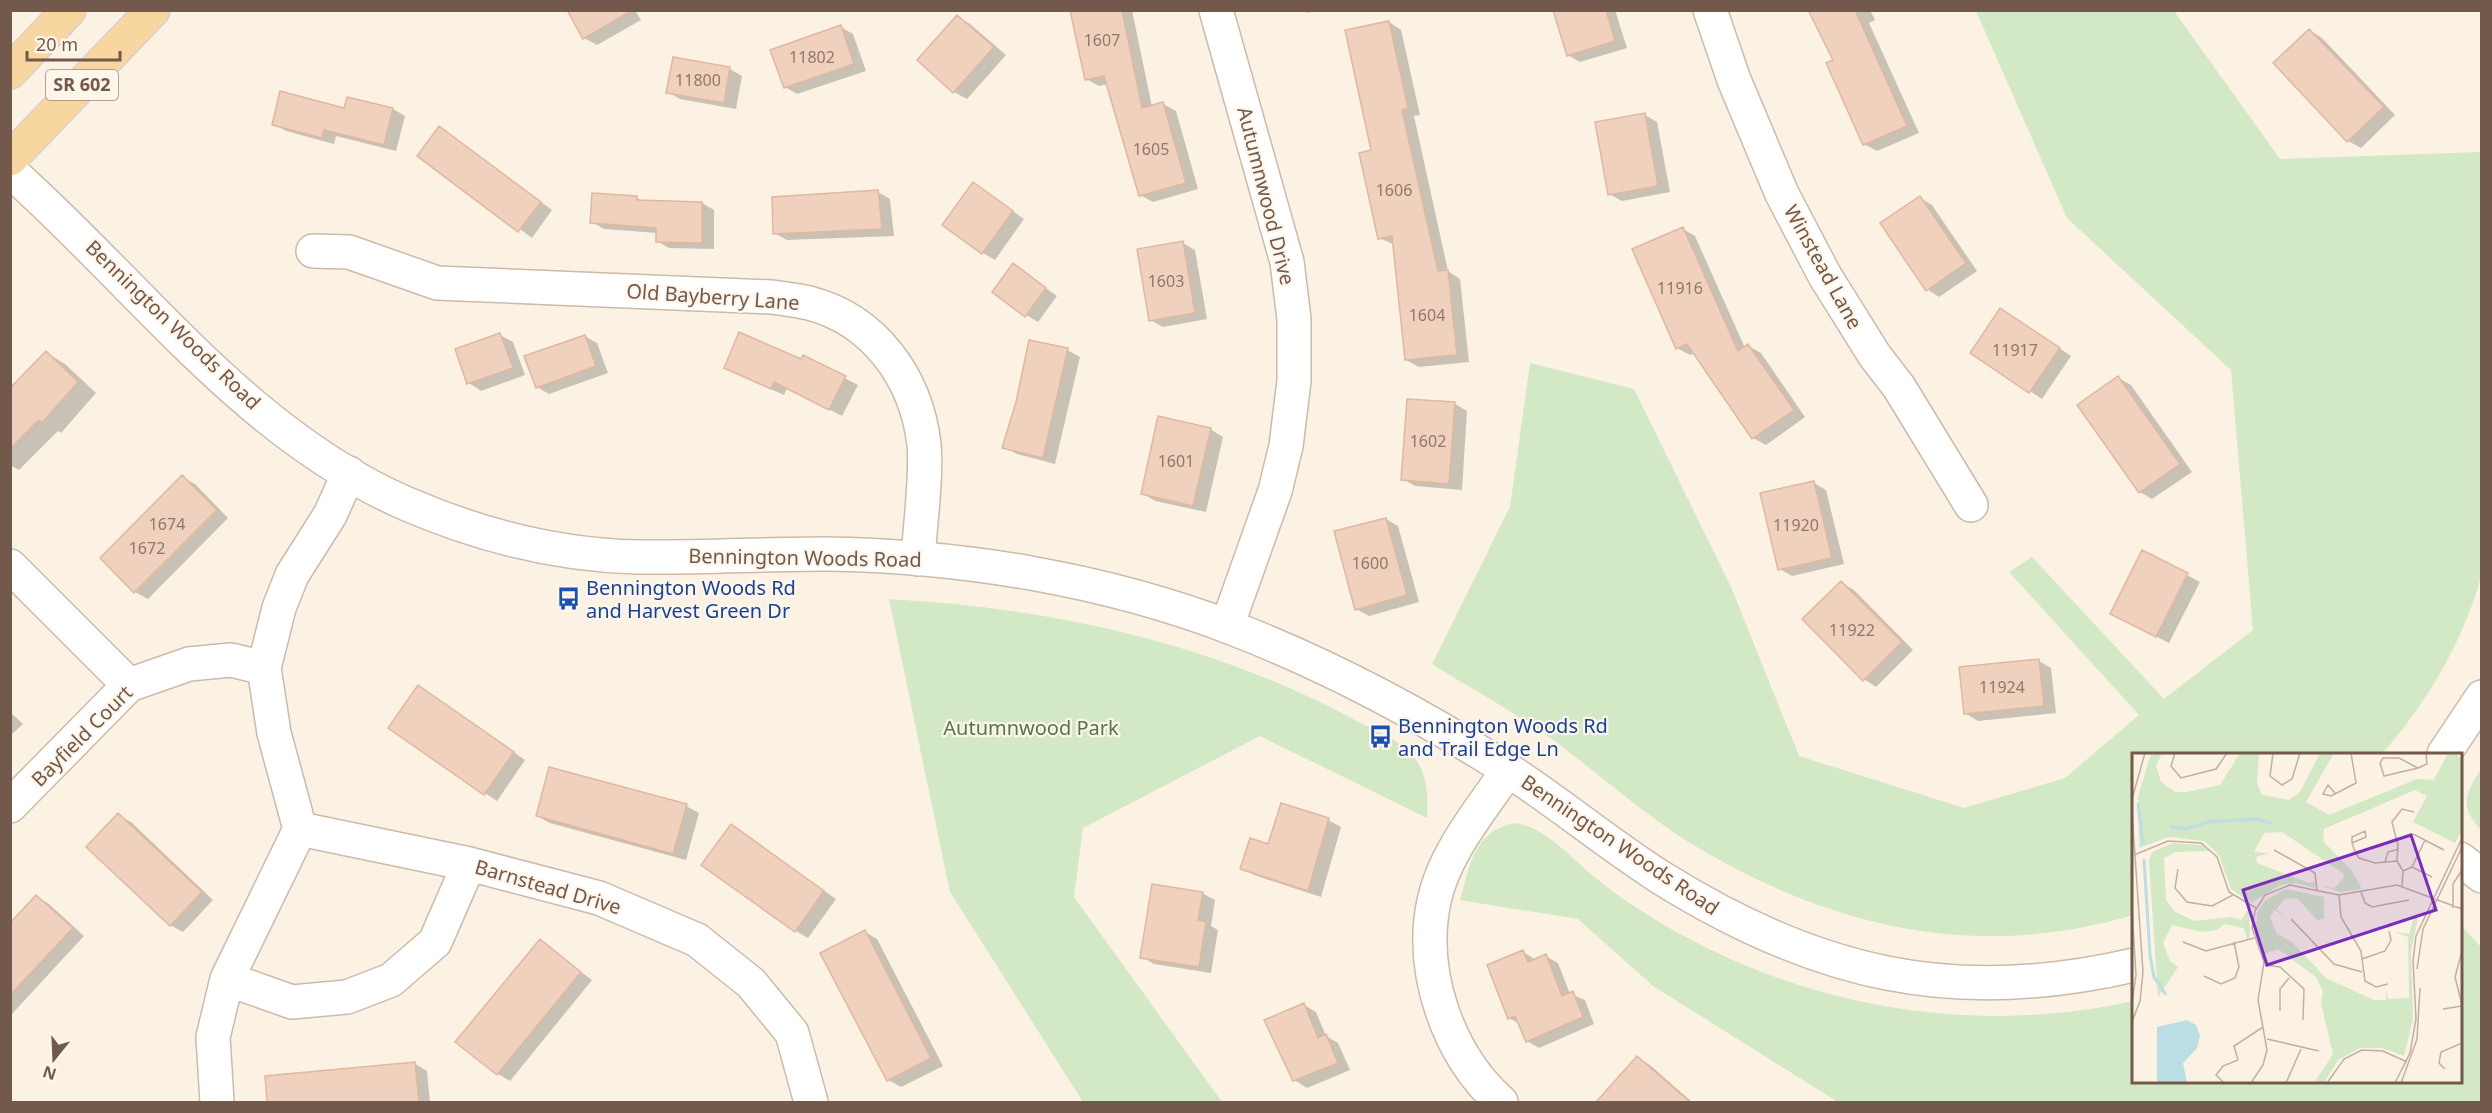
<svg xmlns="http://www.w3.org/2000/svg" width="2492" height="1113" font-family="'Noto Sans',sans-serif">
	<rect width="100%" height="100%" fill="#fbf2e4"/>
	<path fill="#d3e8c4" d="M1976,11H2174L2280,159L2481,152V577C2463,642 2426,704 2382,754H2134L2133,915C1975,962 1829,927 1690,843C1642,813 1598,773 1552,739C1514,712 1472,689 1432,664L1510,507L1530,363L1634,389L1731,587L1799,756L1964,808L2065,778L2139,715L2009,572L2032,557L2164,699L2253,630L2231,370L2067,218Z
		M889,599C1050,608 1210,642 1353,719C1372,729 1400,739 1414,757C1428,775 1428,797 1427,818L1260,736L1083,828L1074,897L1222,1102H1083L950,892Z
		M2481,769V830C2459,806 2465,794 2481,769Z
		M1516,823C1548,829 1572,859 1597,879C1611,891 1629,903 1645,913C1788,1005 1968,1038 2133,1001L2134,1082H2460L2461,925L2481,947V1102H1838L1653,986L1578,919L1460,900C1471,865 1473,830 1516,823Z"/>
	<path fill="#0003" d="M568,10H635L641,20L597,45L584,38Z
		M1072,10H1132L1152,107L1163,104L1176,111L1198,189L1153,202L1140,195L1108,84L1099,86L1086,79Z
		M1302,10H1316L1307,13Z
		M1554,10H1615L1627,48L1580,62L1568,55Z
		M1809,10H1870L1875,20L1869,23L1919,133L1877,151L1864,144L1835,61Z
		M958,17L970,24L1006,55L967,99L954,92L919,60Z
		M1389,22L1401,30L1420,115L1414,116L1448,271L1460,279L1469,362L1419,367L1406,360L1395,245L1379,238L1373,151Z
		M841,27L853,34L866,71L797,94L785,87Z
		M2309,30L2322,38L2395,115L2361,148L2348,141Z
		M674,59L730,69L742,76L736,109L680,99L668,92Z
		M345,109H393L405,116L396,151L336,136L334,144L286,131L274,124Z
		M1645,115L1657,122L1670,192L1622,201L1609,194Z
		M440,128L552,210L532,238L419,155Z
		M974,184L1024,219L995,260L983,253Z
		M878,192L890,199L894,236L787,240L774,233Z
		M637,198L644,202L702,203L714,210V249L669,248L657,241V233L604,229L592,222Z
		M1920,198L1932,205L1977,271L1939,297L1927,289Z
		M1683,229L1695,236L1745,348L1748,346L1761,353L1805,417L1766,445L1753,438L1695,353L1690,355L1677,348Z
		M1183,243L1195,250L1207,319L1163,327L1150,320Z
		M1013,265L1057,296L1038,322L1026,315Z
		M2013,317L2071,356L2042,399L1972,353Z
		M500,335L513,342L525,375L481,391L469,383Z
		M584,336L597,343L608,373L549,394L537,387Z
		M1067,350L1080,357L1055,464L1017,454L1004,447Z
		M47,353L65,364L96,393L61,433L58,431L19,470L10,465V392Z
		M804,357L858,385L842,416L787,388L784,395L725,368L802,361Z
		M2118,378L2131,385L2192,472L2152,499L2140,492Z
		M1455,404L1467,411L1462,490L1415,486L1403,479Z
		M1210,429L1223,437L1206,512L1155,501L1142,493Z
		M182,477L195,484L228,518L148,599L135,592Z
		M1814,483L1826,490L1844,564L1792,576L1780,569Z
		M1386,519L1398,526L1419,602L1369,616L1356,609Z
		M2143,552L2200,582L2169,643L2124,620Z
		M1841,583L1854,590L1913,650L1876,687L1864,679Z
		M2039,661L2051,668L2056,713L1978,721L1965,713Z
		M430,694L525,760L497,801L485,793Z
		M10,712L23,724L10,736Z
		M686,806L699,813L686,860L550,823L537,816Z
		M118,815L131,822L213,900L183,932L170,925Z
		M1328,820L1341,827L1321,897L1254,875L1242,868L1269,846Z
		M743,834L836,899L808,938L796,931Z
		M1202,893L1215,900L1211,926L1218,930L1211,973L1154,964L1142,957Z
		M37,897L49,904L84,936L10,1016V926Z
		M865,932L877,939L943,1066L901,1087L888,1080Z
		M540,941L592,980L510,1081L498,1074Z
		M1523,952L1536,960L1545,956L1558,963L1570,994L1585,1000L1594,1024L1539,1048L1527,1041L1520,1024L1509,1018Z
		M1304,1005L1316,1012L1326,1036L1338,1043L1350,1070L1307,1088L1294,1080Z
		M1637,1058L1650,1065L1692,1102H1619L1607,1092Z
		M414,1063L427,1071L430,1102H269L266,1077Z"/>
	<path fill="#efd1bd" stroke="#e1b79e" stroke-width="1.5" d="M567,10H633L583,39Z
		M1070,10H1122L1142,108L1163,102L1186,183L1139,196L1104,76L1085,80Z
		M1553,10H1606L1615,41L1567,56Z
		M1808,10H1855L1907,126L1863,145L1826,63L1833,60Z
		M957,15L994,47L953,93L917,60Z
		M1389,21L1408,108L1402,110L1438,271L1448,270L1457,355L1405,360L1392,236L1378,239L1359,153L1371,150L1345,30Z
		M841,25L854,64L784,88L770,50Z
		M2309,29L2384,107L2347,142L2273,63Z
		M673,57L730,67L724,103L666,93Z
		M280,91L344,108L347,97L393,108L384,145L324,130L322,138L272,125Z
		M1645,113L1658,186L1608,195L1595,122Z
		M439,126L541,202L518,232L417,156Z
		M973,182L1013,211L982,254L942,225Z
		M878,190L882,229L773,234L772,197Z
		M592,193L637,196V200L702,202V243L656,242V228L590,223Z
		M1920,196L1966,263L1926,291L1880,223Z
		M1683,227L1738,351L1748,344L1794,410L1752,439L1687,344L1676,349L1632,249Z
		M1183,241L1195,313L1149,321L1137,249Z
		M1013,263L1046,288L1025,317L992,292Z
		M2000,308L2060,348L2029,393L1970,353Z
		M739,332L801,359L803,355L846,376L829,410L774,382L771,389L724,368Z
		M500,333L513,368L467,384L455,349Z
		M585,335L596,366L536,388L524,356Z
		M1029,340L1068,348L1043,458L1002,448L1016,402Z
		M46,351L78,382L42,423L39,420L10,449V388Z
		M2118,376L2180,464L2139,493L2077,405Z
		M1407,399L1455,402L1449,484L1401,480Z
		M1158,416L1211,428L1193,506L1141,494Z
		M182,475L217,510L134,593L100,558Z
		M1814,481L1832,558L1778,570L1760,493Z
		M1386,518L1407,595L1355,610L1334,531Z
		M2142,550L2188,573L2156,637L2110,614Z
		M1841,581L1902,642L1863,681L1802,619Z
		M2039,659L2044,706L1964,714L1959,667Z
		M418,685L514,752L484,795L388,728Z
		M549,767L687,804L673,854L536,816Z
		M1281,803L1329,818L1308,891L1240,869L1250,838L1268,844Z
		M118,813L202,892L170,926L86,847Z
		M731,824L824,891L795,932L701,865Z
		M1152,884L1203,892L1198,920L1206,922L1199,967L1140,958Z
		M36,895L73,928L10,995V923Z
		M865,930L931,1058L887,1081L820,953Z
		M540,939L581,972L497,1075L455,1042Z
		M1523,950L1528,962L1546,954L1562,996L1573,991L1583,1017L1526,1042L1515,1016L1508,1019L1487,965Z
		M1304,1003L1318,1038L1326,1034L1338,1063L1293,1081L1264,1020Z
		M1637,1056L1690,1102H1596Z
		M415,1062L419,1102H267L265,1076Z"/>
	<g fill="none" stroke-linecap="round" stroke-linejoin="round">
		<defs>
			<path id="minor" d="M1216,10L1287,262L1294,319V381L1286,446L1275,491L1227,626
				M1710,10L1734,80L1782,194L1825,276L1875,356L1899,387L1971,505
				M313,251L349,252L437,283L772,297C784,299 797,300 809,303C875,320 916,378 924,444C927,475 920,526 918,559
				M10,566L129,685
				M10,806L129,685L189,664L231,660L264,668
				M300,829L469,864L599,898L697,940L751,983L792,1033L811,1102
				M300,829L274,733L264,668L279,608L292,575L330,515L349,473
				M227,979L292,1002L347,997L391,980L435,942L469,864
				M217,1102L213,1037L227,979L300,829
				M1501,1102C1448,1055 1419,972 1434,901C1444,853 1481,810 1508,770"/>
			<path id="tertiary" d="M10,171C139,285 245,434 407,504C479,535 558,555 637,557C700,558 763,554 826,554C963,556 1104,579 1232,628C1328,665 1418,713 1505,768C1558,802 1607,843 1660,877C1815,974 1953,1007 2134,965
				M2444,754L2482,697
				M2460,859L2482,876"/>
			<path id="primary" d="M10,72L69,10
				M10,159L153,10"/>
		</defs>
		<use href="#minor" stroke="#ccbaab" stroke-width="36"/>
		<use href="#tertiary" stroke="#ccbaab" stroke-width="36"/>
		<use href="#primary" stroke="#d8d1cd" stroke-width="36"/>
		<use href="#minor" stroke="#fff" stroke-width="33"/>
		<use href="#tertiary" stroke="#fff" stroke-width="33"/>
		<use href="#primary" stroke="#f7d6a0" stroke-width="33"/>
	</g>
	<defs>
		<symbol id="bus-bare" viewBox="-9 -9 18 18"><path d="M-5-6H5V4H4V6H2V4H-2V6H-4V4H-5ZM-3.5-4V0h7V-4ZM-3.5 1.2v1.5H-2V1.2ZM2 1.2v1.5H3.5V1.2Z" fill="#1a4fb4" stroke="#fef6ea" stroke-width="2.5" paint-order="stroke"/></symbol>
	</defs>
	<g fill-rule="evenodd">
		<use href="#bus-bare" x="552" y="582" width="33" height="33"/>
		<use href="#bus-bare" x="1364" y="720" width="33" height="33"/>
	</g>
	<g text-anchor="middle" stroke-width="4.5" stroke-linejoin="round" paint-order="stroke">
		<g font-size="16" fill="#927768">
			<text x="1102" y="46">1607</text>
			<text x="812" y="63">11802</text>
			<text x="698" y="86">11800</text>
			<text x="1151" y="155">1605</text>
			<text x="1394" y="196">1606</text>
			<text x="1166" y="287">1603</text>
			<text x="1680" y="294">11916</text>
			<text x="1427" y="321">1604</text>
			<text x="2015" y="356">11917</text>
			<text x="1428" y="447">1602</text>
			<text x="1176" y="467">1601</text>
			<text x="167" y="530">1674</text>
			<text x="1796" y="531">11920</text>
			<text x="147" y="554">1672</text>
			<text x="1370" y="569">1600</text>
			<text x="1852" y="636">11922</text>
			<text x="2002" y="693">11924</text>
		</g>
		<rect fill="#fef6ea" stroke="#9d887b" stroke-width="1.5" x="46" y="70" width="72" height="30" rx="4.5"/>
		<g font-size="18" font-weight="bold" fill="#73594b">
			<text x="82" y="91">SR 602</text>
		</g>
		<g font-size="20" fill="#73594b" stroke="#fef6ea">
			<text transform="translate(1266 196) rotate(76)" y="7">Autumnwood Drive</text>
			<text transform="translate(1823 267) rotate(61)" y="7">Winstead Lane</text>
			<text transform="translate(713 297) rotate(4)" y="7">Old Bayberry Lane</text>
			<text transform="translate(173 325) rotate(44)" y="7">Bennington Woods Road</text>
			<text transform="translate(805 558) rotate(1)" y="7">Bennington Woods Road</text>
			<text transform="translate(82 736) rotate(-45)" y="7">Bayfield Court</text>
			<text transform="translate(1620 845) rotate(34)" y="7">Bennington Woods Road</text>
			<text transform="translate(548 887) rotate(16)" y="7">Barnstead Drive</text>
		</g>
		<g font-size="20" fill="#164399" stroke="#fef6ea" text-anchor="start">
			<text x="586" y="595">Bennington Woods Rd<tspan x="586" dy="23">and Harvest Green Dr</tspan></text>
			<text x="1398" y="733">Bennington Woods Rd<tspan x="1398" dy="23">and Trail Edge Ln</tspan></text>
		</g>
		<g font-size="20" fill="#547843" stroke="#fef6ea">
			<text x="1031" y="735">Autumnwood Park</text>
		</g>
	</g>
	<g transform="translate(2132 753)">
		<rect width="330" height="330" fill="#fbf2e4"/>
		<path d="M19,0H30L24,13L29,29L43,39H55L88,32L108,0H127L125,30L130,42L157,47L168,39L188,0H202L174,49L197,62L285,26L302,27L316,0H323L330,6V77L323,90L281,69L295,43L283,37L192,76L191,88L220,118L230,136L209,139L189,133L202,135L212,125L211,120L150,79L132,80L122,99L137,100L124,104L125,110L177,130L185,128L182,135L165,130L148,132L119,150L99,136L87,102L72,88L37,84L7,95L6,44ZM41,90L69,92L77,98L43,99L32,105L34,147L42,158L62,168L99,164L109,167L117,155L118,184L115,186L112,175L92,171L85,177L70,179L40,172L31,190L38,208L46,214L26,244L17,108L20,99ZM154,136L192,144V166L185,167L165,145L153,146L144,156L154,164L142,157L138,164L145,181L159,188L194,225L242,247H254V236L256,246L277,245L276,184L263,179L277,181L282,164L286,166L279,197L281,266L272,303L250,295H228L206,307L192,330H182L201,301L189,250L191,239L184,224L146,196L133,201L124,178L125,160L133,147Z" fill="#d3e8c4"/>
		<path d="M55,267L64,272L68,283L65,295L51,310L55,330H25V274Z" fill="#badee4"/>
		<path fill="none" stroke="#badee4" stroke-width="3" d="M6,50L11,92M38,74L54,76L75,69L124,66L141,71M12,106L18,202L22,224L34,242"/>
		<path fill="none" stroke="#c1b0a2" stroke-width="1.5" d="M43,0L39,13L49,25L84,16L95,0M141,0L138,23L150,32L160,26L168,0M251,5H267L286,15L252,23L248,10ZM286,15L295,11L294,0M203,40L196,32L191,41L199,43L224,30L219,0M0,46L13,0M0,59L11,219L8,248L0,269M281,81L312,97M220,90L234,84L233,78L220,84V90L222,96L227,105L243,110L265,108M142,97L183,120L185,138M2,102L36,88L69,90L85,104L97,139L124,155M265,108L266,92L260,69L270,56L282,59M265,108L271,118L270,133M253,109L256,99L267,96M280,114L300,124M46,116L43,135L55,149L80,153L101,142M271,118L280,114L293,87M229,139L233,150L240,154L277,147M207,142L209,164L229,198L233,228L244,234L256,231M321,155V131L330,117M0,156L4,222L0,250M159,166L202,211L230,219M51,189L74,198L122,185M330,198L323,224L330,252M230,206L253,198L259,187L257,178M133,212L148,214L172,236L171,267M285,216L291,176L330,94M72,223L89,231L103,225L107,214L102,189M311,256L330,253M148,258V236L157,225M135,286L187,298M313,316L307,310L309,299L330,290M92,330L84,322L91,313L106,307L102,293L131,274M119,330L131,312L135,297L126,247L132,209L120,175L123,158L133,142L158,132L207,142L265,132L330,156M154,330L169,296M195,330L212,306L230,297L251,298L275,309M263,330L278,300L284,266L281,208L284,183L330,85M269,330L285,286L288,235"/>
		<path fill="#7b2cbf" fill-opacity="0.15" stroke="#7b2cbf" stroke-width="3" d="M279,82L304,157L135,212L111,137Z"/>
		<rect width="330" height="330" fill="none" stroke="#73594b" stroke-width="3"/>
	</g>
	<rect width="2492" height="1113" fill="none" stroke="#73594b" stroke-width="24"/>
	<g transform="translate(54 1059) rotate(198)" stroke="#fef6ea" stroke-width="4.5" paint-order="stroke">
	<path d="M0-4.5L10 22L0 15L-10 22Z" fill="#73594b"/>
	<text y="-9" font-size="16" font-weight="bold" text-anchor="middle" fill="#73594b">N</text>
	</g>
	<path d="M27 51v9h93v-9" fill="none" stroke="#73594b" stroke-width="3"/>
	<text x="36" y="51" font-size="18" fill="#73594b" stroke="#fef6ea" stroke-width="4.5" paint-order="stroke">20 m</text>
</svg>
